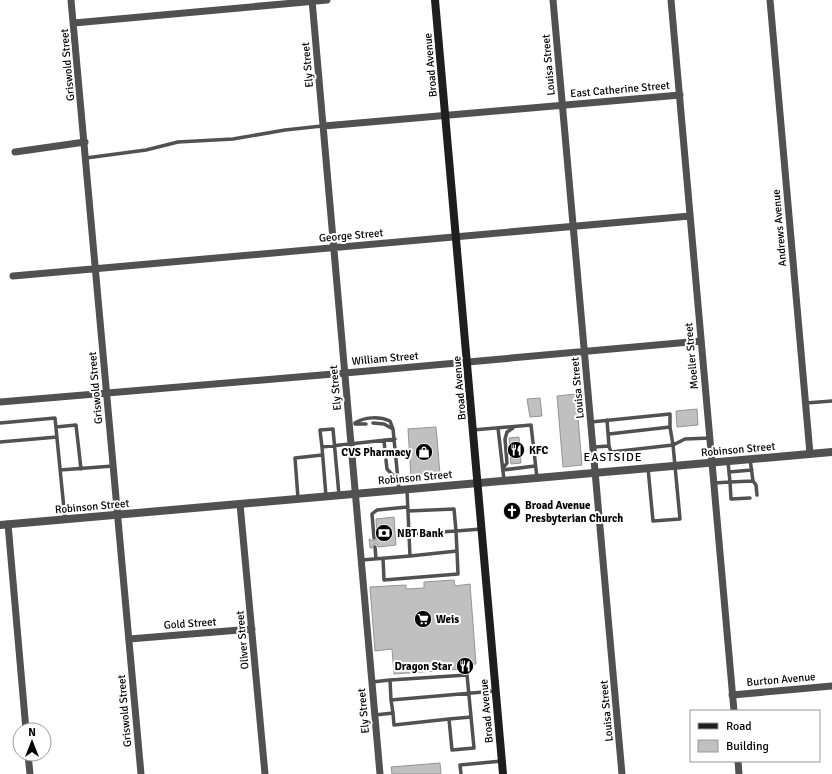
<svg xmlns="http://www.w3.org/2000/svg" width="832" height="774" font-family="Signika,sans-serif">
	<rect width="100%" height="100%" fill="#fff"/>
	<path fill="#c0c0c0" stroke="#959595" d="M576,394L582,465L563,467L557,396Z
		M540,398L542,416L530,417L527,399Z
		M697,409L698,425L677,427L676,411Z
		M436,427L440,474L411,477L408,429Z
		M519,437L521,463L511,464L509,438Z
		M394,517L396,545L378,547L377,544H374L372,548H370L369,539L374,541L377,539L376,519Z
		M454,580L455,586L470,584L476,664L462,665V669L394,674L392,649L375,651L370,587L406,585V589L424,588V582Z
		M440,763L441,774H392L391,767Z"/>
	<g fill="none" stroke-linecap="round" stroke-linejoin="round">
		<path stroke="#515151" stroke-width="3.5" d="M86,158L146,150L178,142L233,139L285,130L322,126
			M806,403L832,401
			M591,422L670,414V427L673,445L611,452L609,446L607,420
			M0,423L55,418L65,519
			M355,423C364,417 379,416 390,421L393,429
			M373,423L384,424L393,429L399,490
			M355,424H366
			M56,427L76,425L81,469
			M498,428L504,480
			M473,430L531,425L537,478
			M609,434L670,427
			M384,440L385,451
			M0,442L57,437
			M322,447L320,430L333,429L339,495
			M594,447L609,446
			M386,460L387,469L398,481
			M728,462L730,482L753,481L750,459
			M503,468L507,463L505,439L507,432L513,428
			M648,468L653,521L680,519L673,445L685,439L710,438
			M60,470L113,466
			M503,470L535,466
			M729,472L752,470
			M753,481L756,485L757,495
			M714,483L730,482L731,499L750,498
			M326,496L322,447L395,439
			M298,498L295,458L322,455
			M408,511L454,509L456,531L408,534
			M374,538L372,514L377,510L407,507
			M375,547L376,559
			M410,556L457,551L456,531L481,529
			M383,558L384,580L458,574L457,551
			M362,560L410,556L407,490
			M390,680L467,675L474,748L452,750L449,719L471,717
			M372,682L390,680L391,700L495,691
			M391,700L393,713
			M375,715L393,713L394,725L449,719
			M461,774L460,765L502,761"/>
		<path stroke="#515151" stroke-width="7" d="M71,0L141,774
			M312,0L380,774
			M553,0L622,774
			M671,0L734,711
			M770,0L810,454
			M74,23L327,0
			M324,126L680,95
			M15,152L85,142
			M13,276L690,216
			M0,402L345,373L701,341
			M240,504L265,774
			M8,524L26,730
			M129,639L252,629
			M732,695L832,686
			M28,754L30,774
			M738,761L739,774"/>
		<path stroke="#515151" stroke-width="8" d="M0,525L832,452"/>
		<path stroke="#1e1e1e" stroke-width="8" d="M435,0L503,774"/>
	</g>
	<defs>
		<symbol id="restaurant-disc" viewBox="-11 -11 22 22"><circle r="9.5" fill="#000" stroke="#fff"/><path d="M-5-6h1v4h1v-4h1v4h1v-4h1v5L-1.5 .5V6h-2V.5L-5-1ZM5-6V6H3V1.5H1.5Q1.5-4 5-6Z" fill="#fff"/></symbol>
		<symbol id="shop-disc" viewBox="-11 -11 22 22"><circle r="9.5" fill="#000" stroke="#fff"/><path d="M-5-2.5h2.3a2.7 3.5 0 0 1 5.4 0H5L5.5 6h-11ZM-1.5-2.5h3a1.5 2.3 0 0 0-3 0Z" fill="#fff"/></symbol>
		<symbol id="church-disc" viewBox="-11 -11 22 22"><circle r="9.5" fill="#000" stroke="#fff"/><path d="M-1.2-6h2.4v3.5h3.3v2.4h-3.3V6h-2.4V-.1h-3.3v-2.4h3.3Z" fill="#fff"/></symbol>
		<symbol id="bank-disc" viewBox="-11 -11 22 22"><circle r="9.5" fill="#000" stroke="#fff"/><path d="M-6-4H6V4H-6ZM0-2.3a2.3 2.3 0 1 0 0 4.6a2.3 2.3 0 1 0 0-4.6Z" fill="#fff"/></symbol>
		<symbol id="supermarket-disc" viewBox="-11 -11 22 22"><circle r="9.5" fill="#000" stroke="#fff"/><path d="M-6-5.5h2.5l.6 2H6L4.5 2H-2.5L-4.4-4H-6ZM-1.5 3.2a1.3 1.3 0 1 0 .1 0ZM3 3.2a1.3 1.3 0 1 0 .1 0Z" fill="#fff"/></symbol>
	</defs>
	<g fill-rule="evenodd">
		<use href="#restaurant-disc" x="506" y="440" width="20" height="20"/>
		<use href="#shop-disc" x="414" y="442" width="20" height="20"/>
		<use href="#church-disc" x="502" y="501" width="20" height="20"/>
		<use href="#bank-disc" x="374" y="523" width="20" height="20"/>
		<use href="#supermarket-disc" x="413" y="609" width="20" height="20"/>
		<use href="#restaurant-disc" x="455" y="656" width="20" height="20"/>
	</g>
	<g text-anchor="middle" stroke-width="4" stroke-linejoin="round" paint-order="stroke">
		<g font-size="11" fill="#000" stroke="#fff">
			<text transform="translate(67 65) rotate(-95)" y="4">Griswold Street</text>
			<text transform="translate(307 65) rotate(-95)" y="4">Ely Street</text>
			<text transform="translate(430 65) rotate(-95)" y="4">Broad Avenue</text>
			<text transform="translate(548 65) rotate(-95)" y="4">Louisa Street</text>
			<text transform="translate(620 89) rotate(-5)" y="4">East Catherine Street</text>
			<text transform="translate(779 228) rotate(-95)" y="4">Andrews Avenue</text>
			<text transform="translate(351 235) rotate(-5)" y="4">George Street</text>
			<text transform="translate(691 356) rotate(-95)" y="4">Moeller Street</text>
			<text transform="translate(385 358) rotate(-5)" y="4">William Street</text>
			<text transform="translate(95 388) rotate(-95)" y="4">Griswold Street</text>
			<text transform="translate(335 388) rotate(-95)" y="4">Ely Street</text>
			<text transform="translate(459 388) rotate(-95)" y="4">Broad Avenue</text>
			<text transform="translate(577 388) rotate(-95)" y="4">Louisa Street</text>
			<text transform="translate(738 449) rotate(-5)" y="4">Robinson Street</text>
			<text transform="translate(415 477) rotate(-5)" y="4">Robinson Street</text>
			<text transform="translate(92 506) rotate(-5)" y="4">Robinson Street</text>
			<text transform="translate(190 623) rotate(-4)" y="4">Gold Street</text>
			<text transform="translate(242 640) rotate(-95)" y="4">Oliver Street</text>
			<text transform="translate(781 679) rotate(-5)" y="4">Burton Avenue</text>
			<text transform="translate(124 711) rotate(-95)" y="4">Griswold Street</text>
			<text transform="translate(363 711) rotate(-95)" y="4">Ely Street</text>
			<text transform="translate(486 711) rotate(-95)" y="4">Broad Avenue</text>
			<text transform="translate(606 711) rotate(-95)" y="4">Louisa Street</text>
		</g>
		<g font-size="11" font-weight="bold" fill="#000" stroke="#fff" text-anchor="start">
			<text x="529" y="454">KFC</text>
			<text x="411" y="456" text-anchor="end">CVS Pharmacy</text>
			<text x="525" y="509">Broad Avenue<tspan x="525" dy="13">Presbyterian Church</tspan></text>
			<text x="397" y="537">NBT Bank</text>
			<text x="436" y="623">Weis</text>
			<text x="452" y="670" text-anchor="end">Dragon Star</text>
		</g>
		<g font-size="12" letter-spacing="1" fill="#000" stroke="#fff">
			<text x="613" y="461">EASTSIDE</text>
		</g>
	</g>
	<rect x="690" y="710" width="130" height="52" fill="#ffffff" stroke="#999999"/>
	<rect x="698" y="723" width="20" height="6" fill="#1e1e1e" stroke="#999999"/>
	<text x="726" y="730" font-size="12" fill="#000000">Road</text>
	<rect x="698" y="740" width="20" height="12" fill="#c0c0c0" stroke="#999999"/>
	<text x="726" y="750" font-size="12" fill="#000000">Building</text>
	<g transform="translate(32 742)"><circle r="19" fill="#ffffff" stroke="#999999"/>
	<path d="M0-3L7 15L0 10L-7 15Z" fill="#000000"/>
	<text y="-6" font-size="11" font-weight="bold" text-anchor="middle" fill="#000000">N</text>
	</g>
</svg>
